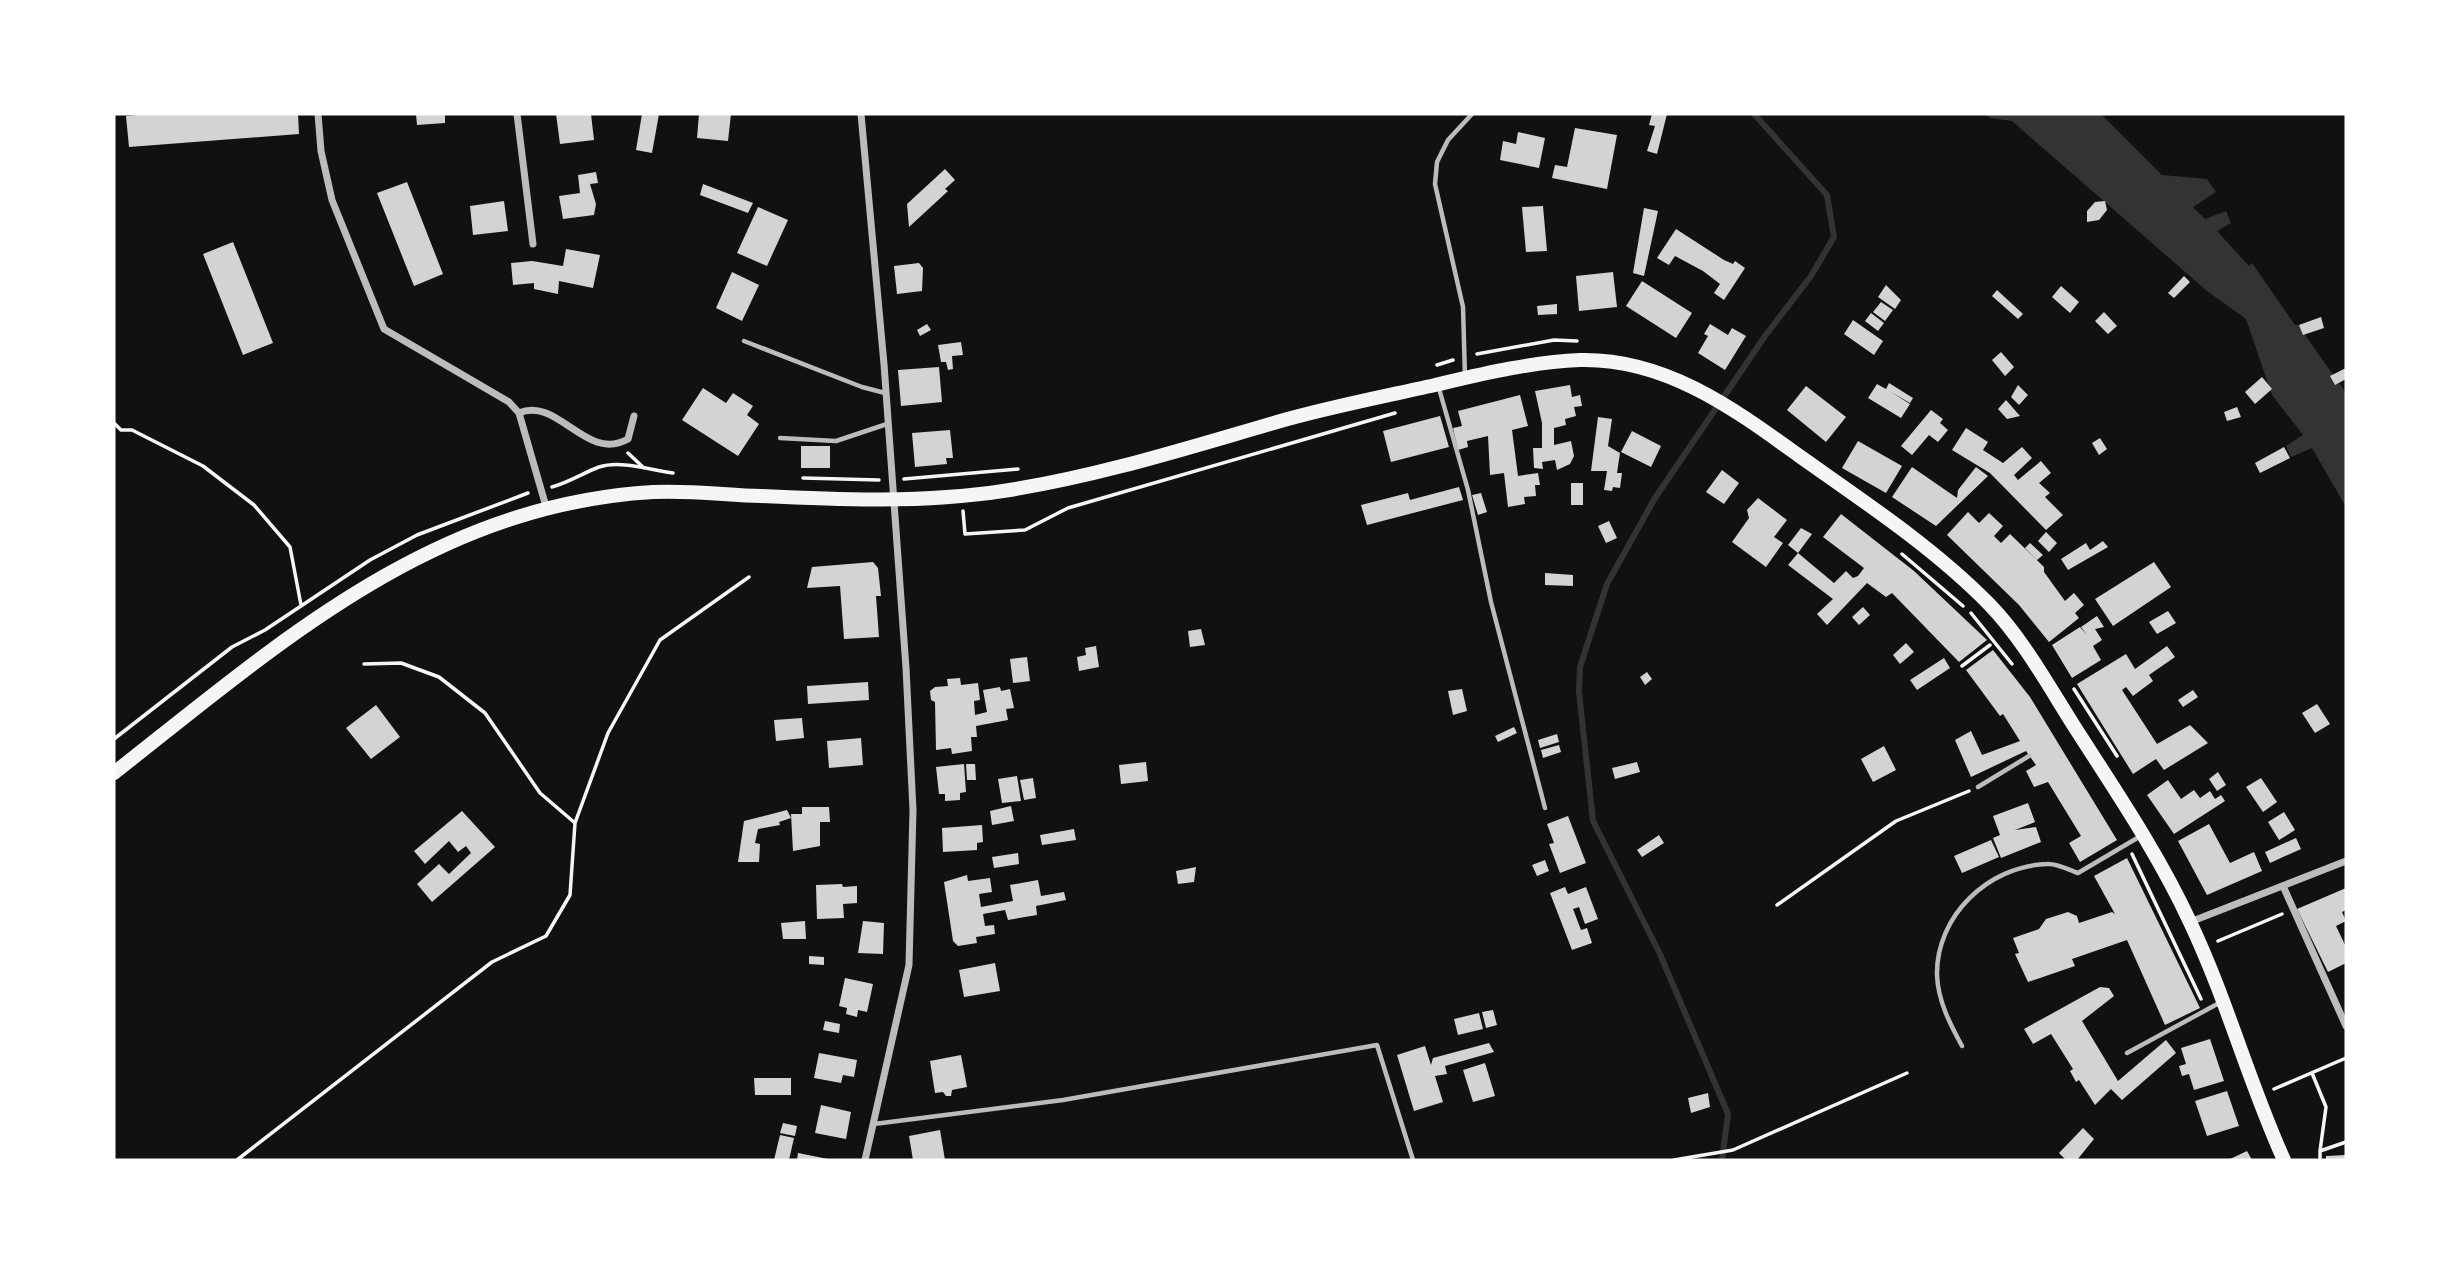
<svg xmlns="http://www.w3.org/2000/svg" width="2460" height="1274" font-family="Figtree,sans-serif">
	<rect width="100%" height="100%" fill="#111"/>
	<path fill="#333" d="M1984,114H2101L2162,175L2207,179L2216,192L2193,207L2205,219L2226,211L2231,223L2217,231L2249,266L2252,263L2295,325L2306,324L2305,335L2346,393V507L2312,448L2291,457L2286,446L2303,435L2272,395L2246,319L2207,291L2012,121L1990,118Z"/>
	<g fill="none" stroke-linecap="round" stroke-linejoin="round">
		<path stroke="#333" stroke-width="6" d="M1722,1160L1728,1114L1660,954L1593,821L1579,692L1580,667L1607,584L1655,498L1765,336L1811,276L1834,237L1827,195L1754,114"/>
	</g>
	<path fill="#d3d3d3" d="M152,114H298L299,134L129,147L126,116Z
		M416,114H445V123L417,125Z
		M556,114H591L594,140L560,144Z
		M642,114H659L652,153L636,150Z
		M699,114H731L728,141L697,138Z
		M1652,114H1667L1657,154L1647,151L1655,126L1649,125Z
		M1575,128L1617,135L1607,189L1552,178L1555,165L1567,167Z
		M1518,132L1545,138L1539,168L1500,160L1503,141L1516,144Z
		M945,169L955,180L945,189L948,191L909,227L907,204Z
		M596,172L598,183L590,184L596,204L594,215L563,219L559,196L580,193L578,175Z
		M407,182L443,274L414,286L377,193Z
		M703,184L753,203L748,213L700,195Z
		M504,201L508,231L473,235L470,206Z
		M2105,201L2107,210L2099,220L2087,222V211L2095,202Z
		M1543,206L1547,251L1526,252L1522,207Z
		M758,207L788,220L767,266L737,253Z
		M1644,208L1658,211L1644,276L1633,273Z
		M1676,229L1724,260L1733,264L1735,261L1745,268L1724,300L1714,293L1720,284L1703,271L1675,256L1669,265L1657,258Z
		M233,242L273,343L243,355L203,254Z
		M566,249L600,255L593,288L559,281L558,294L534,289V283L513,285L511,263L532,261L563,266Z
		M919,263L923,268L922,291L897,294L894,266Z
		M732,272L759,285L742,321L716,308Z
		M1613,272L1617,307L1579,311L1576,276Z
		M2184,276L2190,282L2174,298L2168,293Z
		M1642,281L1692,313L1676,338L1626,306Z
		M1886,285L1901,300L1895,309L1878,297Z
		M2061,286L2079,302L2070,313L2052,297Z
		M1997,290L2023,314L2018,319L1992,296Z
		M1881,302L1893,310L1885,321L1873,312Z
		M1557,304V314L1538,315L1537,306Z
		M2104,312L2117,326L2108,334L2095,321Z
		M1871,313L1884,323L1878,331L1865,321Z
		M2321,317L2324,328L2303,335L2299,325Z
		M1853,320L1883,341L1874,355L1844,334Z
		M927,324L931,330L920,336L917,330Z
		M1710,324L1728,335L1732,328L1746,336L1725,370L1698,353L1708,336L1704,334Z
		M961,342L963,355L952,356L953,369L948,370L946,362H941L938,345Z
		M2001,352L2014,367L2005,376L1992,360Z
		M939,367L942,402L901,406L898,370Z
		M2346,368V379L2335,385L2330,376Z
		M2262,377L2272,389L2255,404L2245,392Z
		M1889,383L1913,398L1910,403L1891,392L1910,404L1901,418L1868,398L1877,384L1886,389Z
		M1570,385L1572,397L1580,395L1582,406L1574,407L1576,416L1565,419L1566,425L1554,428V445L1571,441L1574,456L1570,464L1557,470L1555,460L1542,462L1543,469L1534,468L1533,448H1542V423L1535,391Z
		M2018,385L2028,395L2019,405L2011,397Z
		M1806,386L1846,417L1826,442L1787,410Z
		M703,388L726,403L733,393L753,406L747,415L759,424L738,456L682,420Z
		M1520,395L1528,426L1512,430L1518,476L1538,473L1540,485H1535L1536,496L1524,497L1525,504L1508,507L1504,473L1490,475L1488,436L1467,441L1468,447L1458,450L1453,428L1462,426L1458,411Z
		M2006,400L2020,416L2007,419L1998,409Z
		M2237,407L2241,417L2227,421L2224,412Z
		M1931,410L1943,419L1940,423L1948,430L1938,442L1929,435L1912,455L1901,446Z
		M1440,416L1449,447L1391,462L1383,431Z
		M1598,417L1612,419L1608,446L1620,453L1617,473H1622L1620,488L1613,487L1612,491L1604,490L1607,471H1591Z
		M1966,428L1988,442L1983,450L2003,463L2022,447L2032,458L2014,475L2018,480L2041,461L2051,473L2039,483L2050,493L2045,497L2063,515L2046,530L1990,473L1952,450Z
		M950,430L953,458H946L947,464L915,467L912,433Z
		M1632,431L1661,446L1651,467L1621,452Z
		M2100,438L2107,449L2099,455L2092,443Z
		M1858,441L1902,466L1886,493L1842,468Z
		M801,446H830V468H801Z
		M2284,447L2290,458L2260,473L2255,463Z
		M1912,467L1957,498L1958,490L1976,467L1988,476L1936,526L1892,497Z
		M1722,470L1739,483L1724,504L1706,492Z
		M1571,483H1583V505H1571Z
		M1459,487L1463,500L1367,525L1361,505L1408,493L1410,500Z
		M1481,493L1487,512L1478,515L1472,495Z
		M1758,498L1787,520L1774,537L1783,543L1766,567L1732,542L1749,518L1747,510Z
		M1968,512L1979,523L1989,513L2003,526L1994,536L2001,543L2010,534L2044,567V572L2065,601L2074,593L2084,605L2075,613L2079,618L2049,642L2019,605L1947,535Z
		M1841,514L1914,571L1987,640L1959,662L1892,593L1886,597L1867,583L1827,625L1817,614L1833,599L1788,565L1798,553L1834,583L1846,571L1853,578L1858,576L1864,568L1823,537Z
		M1609,521L1617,538L1606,543L1598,526Z
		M1801,528L1812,534L1798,553L1788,545Z
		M2046,532L2057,543L2049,552L2038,541Z
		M2103,541L2108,547L2068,570L2061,559L2086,543L2090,550Z
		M2030,543L2043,555L2037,560L2025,548Z
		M873,562L878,568L881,596H876L879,637L844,639L840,586L807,588L812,567Z
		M2154,562L2171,587L2113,626L2095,599Z
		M1545,573L1573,575V586L1545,585Z
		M1863,607L1870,615L1859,625L1852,617Z
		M2168,611L2176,623L2157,634L2149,622Z
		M2097,616L2104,627L2095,629L2102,640L2093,646L2101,660L2072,678L2052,645L2080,627L2087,635L2081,627Z
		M1201,629L1205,645L1190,647L1188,631Z
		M1906,643L1914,652L1900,664L1893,655Z
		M1096,646L1099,667L1079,671L1077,657L1086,655L1085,648Z
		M2167,646L2175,657L2149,675L2153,681L2133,696L2126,687L2122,690L2157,744L2190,725L2208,743L2164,770L2156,759L2133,774L2077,684L2126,654L2135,669Z
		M1993,650L2030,697L2117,840L2080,862L2069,843L2081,836L2048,782L2034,787L2026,771L2036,765L2026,751L1971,777L1955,740L1971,731L1982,755L2020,741L2003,714L2000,716L1966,670Z
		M1027,657L1030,681L1013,683L1010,659Z
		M1944,658L1950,668L1917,690L1910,680Z
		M1647,672L1652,679L1645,685L1640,677Z
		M960,678L961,685L978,683L980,700L974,701L975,715L987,712L983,690L1000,687L1001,691L1010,689L1014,708L1006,709L1008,720L976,726L977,737H971L972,751L952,754L951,748L936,750L935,702L931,700L930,691L935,687L948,686L947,679Z
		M868,682L869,700L808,704L807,686Z
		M1462,689L1467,711L1453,715L1448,691Z
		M2193,690L2198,697L2183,707L2178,700Z
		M2317,704L2330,724L2315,733L2302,713Z
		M376,705L400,737L371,759L346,728Z
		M802,718L804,738L776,741L774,720Z
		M1514,727L1517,733L1498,742L1495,736Z
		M1557,734L1559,742L1540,748L1538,740Z
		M861,738L863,765L829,768L827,741Z
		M1559,745L1561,752L1543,758L1541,750Z
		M1884,746L1896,770L1873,782L1861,759Z
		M1146,762L1148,781L1121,784L1119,765Z
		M1637,762L1640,772L1615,779L1612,768Z
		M964,764L966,792L960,793V800L945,801V794H939L936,767Z
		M966,764H975L976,780H967Z
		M2218,772L2226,785L2217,791L2209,779Z
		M1017,776L1021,801L1002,803L998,779Z
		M1033,778L1036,798L1024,800L1020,780Z
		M2261,778L2277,802L2263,812L2246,787Z
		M2168,780L2181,799L2194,790L2200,798L2210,791L2215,799L2221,795L2225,801L2174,834L2147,795Z
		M2028,803L2035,822L2015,830L2036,827L2041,842L2001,858L1993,838L2000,835L1993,816Z
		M1011,806L1014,821L992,825L990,811Z
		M802,807H829L830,822H820V846L793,851L791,814H802Z
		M787,810L791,818L779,822L780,825L758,829L755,843L760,844L759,862H738L744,821Z
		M462,811L495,847L432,902L417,884L439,864L449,874L471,853L466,846L458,852L449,841L425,864L414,851Z
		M2284,812L2295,830L2279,840L2268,822Z
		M1568,816L1586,863L1560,873L1549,844L1554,843L1547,824Z
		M2209,824L2230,863L2254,852L2262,871L2207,895L2178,841Z
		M982,825L983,842L977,843V850L943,852L942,828Z
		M1074,829L1076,840L1042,845L1040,835Z
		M1659,835L1664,843L1642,857L1637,850Z
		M2296,838L2301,849L2270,863L2265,852Z
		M1991,840L1999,857L1962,873L1954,856Z
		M1018,853L1019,864L994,868L992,857Z
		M2127,858L2200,1008L2165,1025L2127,940L2072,959L2075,966L2028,982L2015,954L2019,953L2013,938L2039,929L2046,919L2068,912L2077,916L2079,923L2112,912L2115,914L2094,876Z
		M1545,860L1549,871L1537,876L1532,865Z
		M1196,867L1194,882L1178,884L1176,871Z
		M967,875L968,881L990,878L992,892L979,894L981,907L1013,901L1010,885L1038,880L1041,896L1064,892L1066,900L1036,906L1037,915L1008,920L1005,910L983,914L985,926L994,925L995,934L976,937L977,943L958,946L953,941L944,882Z
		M842,884L843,887L857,886V903L843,904L844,918L817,919L816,885Z
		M1565,887L1568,894L1586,887L1598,919L1585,924L1579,907L1573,909L1581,930L1587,928L1592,943L1572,950L1550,893Z
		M2346,888V910L2342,912L2346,921L2336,926L2346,947V963L2328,972L2297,909Z
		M805,921L806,939H783L781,923Z
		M863,921L884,923L883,954L858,953Z
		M809,956L824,957V965L809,964Z
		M995,963L1000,991L964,997L959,970Z
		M845,978L873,984L867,1012L858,1010L857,1017L846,1014L847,1008L839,1006Z
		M2100,987L2109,988L2114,996L2082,1021L2118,1081L2166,1040L2176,1053L2122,1100L2111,1089L2095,1105L2079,1080L2076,1082L2070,1071L2073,1069L2051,1034L2033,1044L2024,1029Z
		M1493,1010L1497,1025L1486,1028L1482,1012Z
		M1479,1013L1483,1029L1458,1035L1454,1019Z
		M825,1021L840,1024L839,1033L823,1030Z
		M2210,1039L2224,1081L2194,1090L2189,1074L2182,1076L2179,1066L2186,1064L2181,1048Z
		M1489,1043L1494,1052L1445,1066L1447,1074L1435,1076L1443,1102L1414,1111L1397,1055L1425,1046L1431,1065L1433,1058Z
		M819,1053L857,1060L854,1077L843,1075L841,1083L814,1078Z
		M961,1055L967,1087L952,1090L951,1096H946L943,1092L935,1093L930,1061Z
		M1485,1063L1495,1096L1473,1102L1463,1070Z
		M754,1078H791V1095H755Z
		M2227,1091L2239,1126L2207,1136L2195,1101Z
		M1708,1093L1710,1107L1691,1113L1688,1098Z
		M821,1105L851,1112L846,1139L815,1133Z
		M783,1123L797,1126L795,1136L780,1133Z
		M2083,1128L2094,1139L2077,1160H2066L2059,1153Z
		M940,1130L945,1160H913L909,1136Z
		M780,1135L794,1138L789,1160H774Z
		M2247,1151L2252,1160H2228Z
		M798,1153L828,1159V1160H797Z
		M2346,1155V1160H2326V1156Z"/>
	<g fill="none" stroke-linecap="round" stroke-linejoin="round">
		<path stroke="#f5f5f5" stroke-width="3.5" d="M1477,354L1554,340L1577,341
			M1437,365L1453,360
			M114,423L121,430H132L203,466L254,505L290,547L301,605
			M628,453L644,468
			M803,478L879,480
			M904,479L1018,469
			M552,487C570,482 583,473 599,467C621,460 650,470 673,473
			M963,511L965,534L1025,530L1068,508L1395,413
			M1902,554L1963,606
			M1971,613L2012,664
			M364,664L401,663L439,677L485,713L540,793L575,823
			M1962,666L1990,645
			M2074,689L2117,756
			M114,739L232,647L265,630L370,560L417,535L528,493
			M2132,854L2201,999
			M1777,905L1896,821L1969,791
			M2218,941L2282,914
			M2312,1073L2326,1107L2320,1151
			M2274,1089L2346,1058
			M237,1160L492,962L546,936L570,895L575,823L608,733L660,640L749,577
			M1674,1160L1733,1150L1907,1073
			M2320,1160V1151L2346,1142"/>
		<path stroke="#bcbcbc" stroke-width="4.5" d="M744,341L862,387L885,393
			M1465,377L1463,307L1435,184L1437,162L1448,140L1472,114
			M1438,385L1468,490L1491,602L1545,808
			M780,438L836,441L887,424
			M1978,787L2029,756
			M1962,1046C1950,1024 1938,1001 1937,975C1936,916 1988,866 2047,864C2057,863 2069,870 2078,873L2139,837
			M2127,1053L2221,1002
			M874,1124L1063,1100L1377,1045L1413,1160"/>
		<path stroke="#bcbcbc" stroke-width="7" d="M318,114L321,151L332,200L384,329L509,402L519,413L547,510
			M517,114L533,244
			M861,114L884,364L906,668L913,810L909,965L865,1160
			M519,413C558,396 586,463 628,439L634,416
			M2283,886L2346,1026
			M2190,922L2346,861"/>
		<path stroke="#f5f5f5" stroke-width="14" d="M114,773C279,643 433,505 653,492C689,490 726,495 761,496C841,500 924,503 1003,491C1096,477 1187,448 1277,422C1329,407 1382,397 1435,385C1482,374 1531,362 1580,360C1665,358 1733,408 1798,455C1863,501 1933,547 1989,604C2023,639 2048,685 2074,726C2115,790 2158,853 2190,922C2227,1000 2249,1083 2284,1160"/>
	</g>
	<rect width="2460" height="1274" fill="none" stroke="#ffffff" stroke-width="231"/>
</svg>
